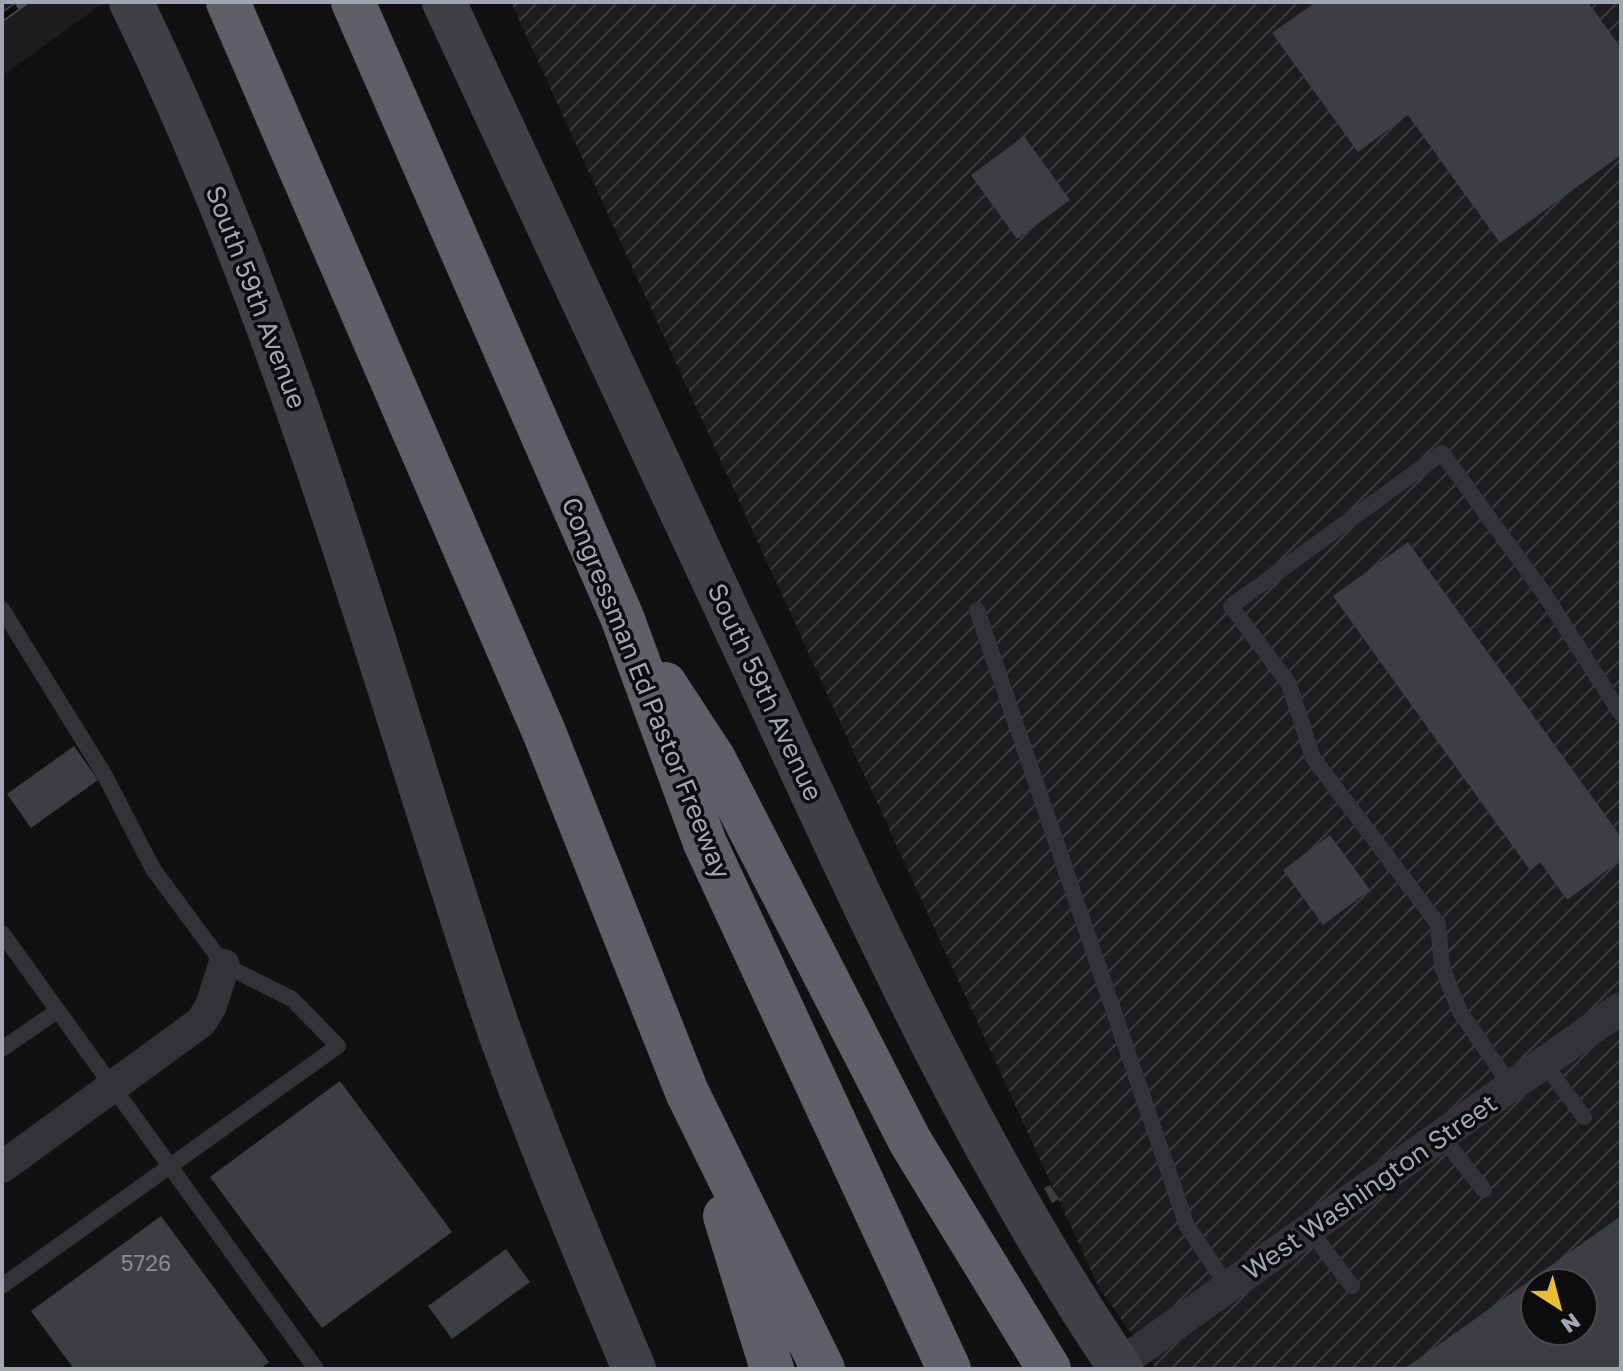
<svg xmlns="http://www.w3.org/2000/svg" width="1623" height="1371" font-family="'Golos Text',sans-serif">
	<defs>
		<pattern id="industrial-furrows" width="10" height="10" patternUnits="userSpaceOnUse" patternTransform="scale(2)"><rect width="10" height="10" fill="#1d1d1f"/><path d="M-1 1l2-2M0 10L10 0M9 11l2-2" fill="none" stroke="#3b3b3d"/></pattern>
	</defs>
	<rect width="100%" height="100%" fill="#111112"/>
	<path fill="#1d1d1f" d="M2,2H105L2,76Z"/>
	<path fill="url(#industrial-furrows)" fill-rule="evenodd" d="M511,2H1621V1369H1156L1098,1286ZM1535,1283H1583V1331H1535Z"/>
	<path fill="#3d3e42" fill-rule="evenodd" d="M1316,2H1588L1621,48V155L1500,243L1408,115L1358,152L1272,33Z
		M1024,136L1070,200L1017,239L971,175Z
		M1408,542L1621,837V860L1567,900L1540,862L1530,870L1333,596Z
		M74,746L98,780L31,828L7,794Z
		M1330,835L1370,890L1323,925L1283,870Z
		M340,1081L452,1232L322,1328L210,1177Z
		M1050,1185L1059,1199L1052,1203L1044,1188Z
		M161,1216L269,1362L260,1369H74L31,1311Z
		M1621,1216V1369H1404ZM1535,1283H1583V1331H1535Z
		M506,1249L530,1282L452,1339L428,1306Z"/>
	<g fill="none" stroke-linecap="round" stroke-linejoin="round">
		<path stroke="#323237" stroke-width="16" d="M2,609L104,774L153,869L224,965L292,999L338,1046L2,1286
			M977,610L1187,1226L1228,1287
			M2,933L316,1369
			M2,1049L56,1012
			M1544,1063L1584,1117
			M1511,1086L1460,1012L1442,967L1438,924L1313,758L1289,684L1231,606L1442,453L1543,592L1621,714
			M1441,1136L1484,1190
			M1309,1229L1352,1286"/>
		<path stroke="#323237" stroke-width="32" d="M2,1167L201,1022L211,1006L224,965
			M1118,1365L1621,1008"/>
		<path stroke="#404147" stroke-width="44" d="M131,2C287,321 378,665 489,1001C531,1125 584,1249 634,1369
			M444,2C554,238 664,475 774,711C878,936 982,1164 1121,1369"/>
		<path stroke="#5e5f67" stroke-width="44" d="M228,2L544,732L687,1092L823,1369
			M353,2L622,617L705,843L949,1369
			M665,684L714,759L910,1141L1049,1369
			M725,1216L772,1369"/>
		<defs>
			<path id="rail" d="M2,17L23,2"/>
		</defs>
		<use href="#rail" stroke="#494a50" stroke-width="9"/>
		<use href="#rail" stroke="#0c0c0d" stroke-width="6" stroke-dasharray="18" stroke-linecap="butt"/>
	</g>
	<g text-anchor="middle" stroke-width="7" stroke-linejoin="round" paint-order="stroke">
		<g font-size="22" fill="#898b96">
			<text x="146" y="1271">5726</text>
		</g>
		<g font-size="26" fill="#a2a5b2" stroke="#0c0c0d">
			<text transform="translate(256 297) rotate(69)" y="9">South 59th Avenue</text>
			<text transform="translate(646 688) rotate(68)" y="9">Congressman Ed Pastor Freeway</text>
			<text transform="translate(765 692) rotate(65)" y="9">South 59th Avenue</text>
			<text transform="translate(1370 1187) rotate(-35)" y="9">West Washington Street</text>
		</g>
	</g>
	<rect width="1623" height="1371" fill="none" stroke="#a2a5b2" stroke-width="8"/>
	<g transform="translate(1559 1307) rotate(144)"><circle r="38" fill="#0c0c0d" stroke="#48494f" stroke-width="2"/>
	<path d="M0-6L14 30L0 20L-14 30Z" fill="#e9bf31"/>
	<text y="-12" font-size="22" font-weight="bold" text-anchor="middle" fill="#a2a5b2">N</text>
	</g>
</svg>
